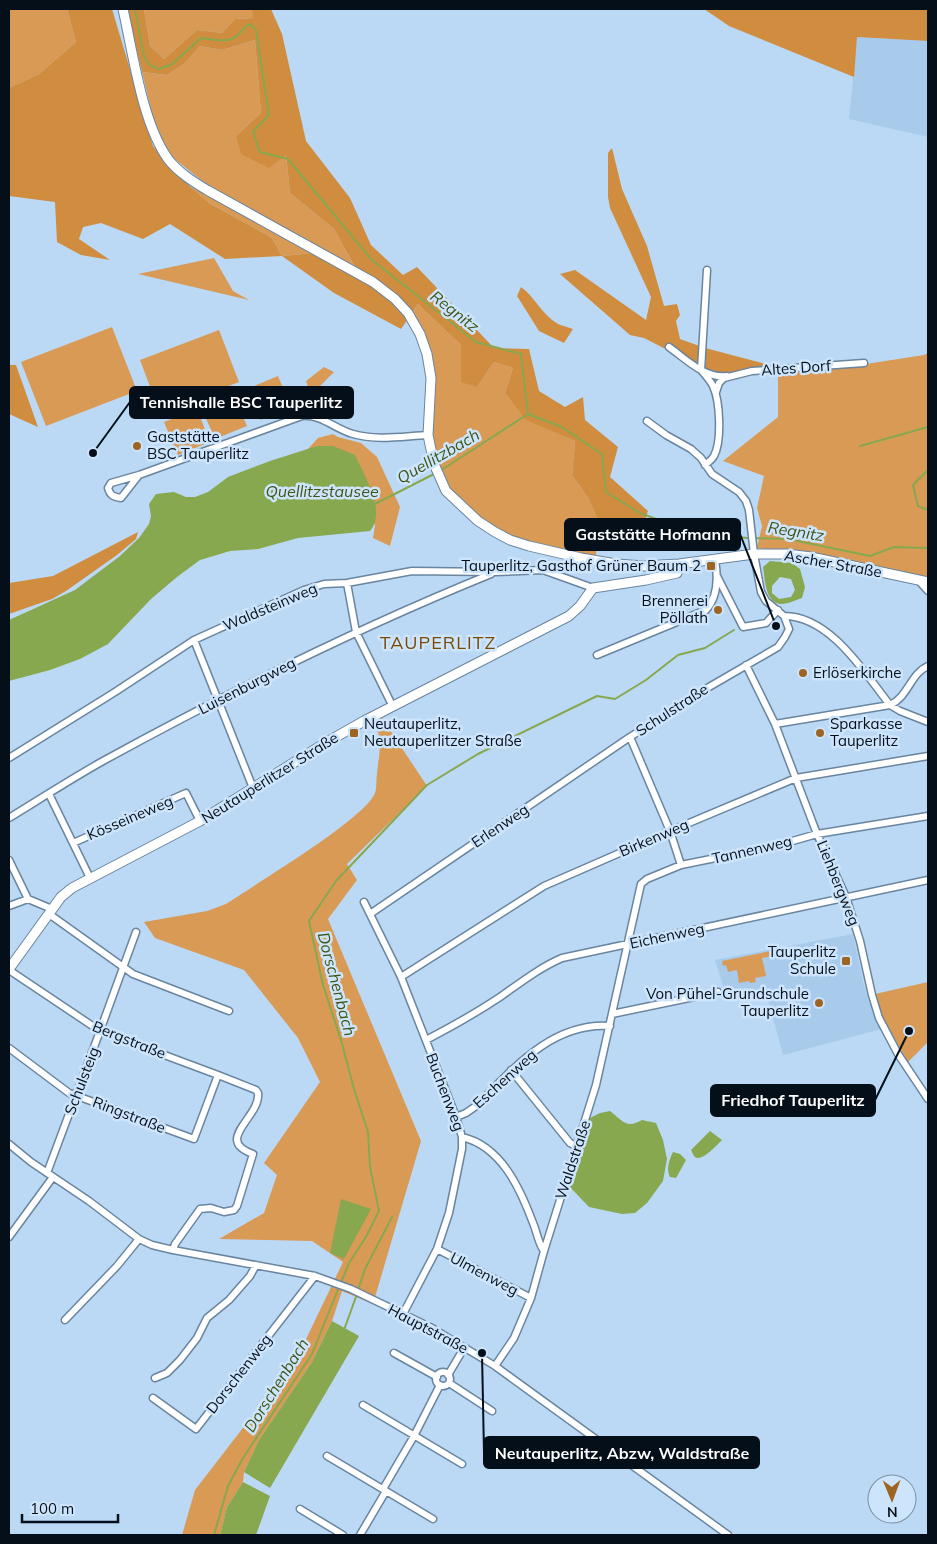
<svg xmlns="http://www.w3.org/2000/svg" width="937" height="1544" font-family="Mulish,sans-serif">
	<rect width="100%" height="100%" fill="#bbd9f5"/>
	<path fill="#a8cbec" d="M857,37L928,41V137L849,119Z
		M853,934L864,986L874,1017L882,1029L783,1055L766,992L727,999L715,960Z"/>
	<path fill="#d99a56" d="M9,9H67L76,42L39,74L9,88Z
		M144,9H252L254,18L235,19L222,33L197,30L164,59L150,46Z
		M255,40L261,113L236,136L286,155L290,193L334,229L356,269L213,189L173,158L163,143L154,122L142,72L167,75L184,64L200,46L222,50Z
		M191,187L315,253L282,256L272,238L209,203Z
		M214,258L233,291L249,300L138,274Z
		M418,304L461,345L477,387L494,362L513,368L505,393L526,419L575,441L572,475L588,498L597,518L596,560L529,547L461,509L433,464L430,400L425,355L408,319Z
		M112,327L137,391L46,426L21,362Z
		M219,330L239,382L160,413L140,360Z
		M928,353V578L813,556L757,548L762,526L757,508L764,476L723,461L778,417V371L866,364L924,355Z
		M324,367L334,372L311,395L306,381Z
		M278,376L291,408L260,420L247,389Z
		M233,394L247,426L215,439L201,407Z
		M197,409L210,442L178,455L164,422Z
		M333,434L338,437L361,443L377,457L400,507L390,546L373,538L375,525L308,449L318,438Z
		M380,715L427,786L347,864L357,880L328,919L421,1141L373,1304L342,1291L332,1321L312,1362L259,1440L244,1472L243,1482L227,1507L220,1535H182L195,1490L297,1358L343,1262L312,1241L219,1239L264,1213L277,1175L264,1163L320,1082L298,1038L244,970L155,938L144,922L207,911L226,904C254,885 365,819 375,793C377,788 376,780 377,774C379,751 384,741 373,719Z
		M781,949L782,954L762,958L766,976L755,978L756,982L750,983L749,981L739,983L737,970L728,972L726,965L723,966L722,961Z
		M928,982V1042L908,1062L884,1021L875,994Z"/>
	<path fill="#d08c3f" d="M67,9H112L153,146L174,172L209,203L272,238L282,256L325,252L355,267L334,229L290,193L286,155L269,168L241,154L236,136L261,113L255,40L222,50L200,46L184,64L167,75L142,72L127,9H144L150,46L164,59L197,30L222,33L235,19L253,18L252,9H271L282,34L306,141L350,198L371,245L403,275L417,267L494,348L529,349L539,391L565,407L583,397L585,420L618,447L610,477L648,511L639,537L622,535L619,520L597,518L588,498L572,475L575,441L526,420L505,393L513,368L494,362L477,387L461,382V345L418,304L401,329L334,293L282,256L225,259L170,224L143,239L101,223L83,227L79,239L110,260L81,255L57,242L55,202L9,196V88L39,74L76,42Z
		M704,9H928V41L857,37L854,77L729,26Z
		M612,148L622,189L647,246L664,306L677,304L680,315L676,321L680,339L705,348L777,367L778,371L723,374L697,365L644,338L630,335L560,274L575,270L646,320L651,297L610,208L608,197V153Z
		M521,287C535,297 542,315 558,324C562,326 568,327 573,329L564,343L539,331L517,296Z
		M9,365H16L38,427L9,414Z
		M138,532L136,539L117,555L66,591L52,599L9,614V583L53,576Z"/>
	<path fill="#87a84e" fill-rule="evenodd" d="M317,446H333L355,455C364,476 387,510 370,531L298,538L258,549L230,551L200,560L177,577L151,599L108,644L80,659L50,670L9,681V620L75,590L120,556L139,538L149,524L151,516L149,504L156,494L174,492L186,497H195L208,492L228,477L270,461Z
		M770,561L792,563L800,569L805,587L802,598C796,600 788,604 782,604C765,604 765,579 763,567ZM780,577L791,579L795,590L791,597L779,599L772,593V586Z
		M610,1111C623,1121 626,1129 642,1120L656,1123L663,1140L667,1159L663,1181L647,1203L635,1213L622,1214L589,1207L568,1185L588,1119L600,1113Z
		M710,1131L722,1140C717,1145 702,1162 695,1157C694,1157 692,1151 691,1150Z
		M673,1152L680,1154L686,1160L676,1178L670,1177C666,1169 669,1160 673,1152Z
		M341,1199L371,1209L344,1259L330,1253Z
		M332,1321L359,1336L270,1488L244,1472L259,1440L312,1362Z
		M243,1482L270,1496L256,1535H220L227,1507Z"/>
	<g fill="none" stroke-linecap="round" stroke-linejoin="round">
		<path stroke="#87a84e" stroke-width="2" d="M135,9L144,56L149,64L158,69L171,65L201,38C212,39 229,44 238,35C243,30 243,28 250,24L256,30L269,115L253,132L260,152L288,159L371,259L476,342L521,354L528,414L562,427L602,454L606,492L640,513L704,537L722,535L747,538L788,539L870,556L894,547L928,548
			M860,446L928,427
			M928,470L913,485L918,506L928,510
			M440,471L528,414
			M375,504L436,473
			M341,1283L349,1263L366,1237L379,1211L370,1167L368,1132L354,1089L341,1040L323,985L309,921L336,881L427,785L478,754L597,696L615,699L646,680L678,655L705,648L734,630
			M358,1290L365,1269L392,1217
			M344,1330L357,1294
			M214,1535L228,1486L243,1458L312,1354L339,1287"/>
		<defs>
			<path id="street" d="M669,347C686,359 705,379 727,376
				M716,392L719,383L724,378L752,371L864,363
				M705,465C708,462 712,460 714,456C722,441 720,401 713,386C710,380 705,375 701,370L707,270
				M139,475L121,498C113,497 110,495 108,488L111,483L139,475L302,416C321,414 335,429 353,434C377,441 404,436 428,435
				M717,576L743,627L766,623L778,610
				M918,580L928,591
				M347,583L356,632L393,707
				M784,616C830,616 864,672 890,705L900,711L928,722
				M194,640L253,788
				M597,655L706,610C718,597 718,577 715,560
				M746,665L775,724L817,834L846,897L860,941L872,995L879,1018L898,1054L928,1099
				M775,724L890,705C909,696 910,674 928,666
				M630,737L670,831L681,865
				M9,758L115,692L194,640L304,590L324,584L347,583L412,571L495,572L543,570L593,588
				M49,794L90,878
				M9,818C40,799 71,779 103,761C229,692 358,628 491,574
				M73,843L186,793L200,821
				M9,860L28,899L52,909
				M364,902L401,977L456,1117L462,1137V1149L449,1213L437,1249L403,1314
				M9,906L28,899
				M49,914L133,974L229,1011
				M370,914L630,737L709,687L778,647L785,637L789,629L784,616L766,601L761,592L754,554L749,510L746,501L739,492L712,474L701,458L691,449L666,435L647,421
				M9,970L100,1031L218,1075L256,1090L258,1093C261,1117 213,1140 253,1154L237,1206L234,1210L224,1212L211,1208L200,1209L175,1244L173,1250
				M401,977L544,886L670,831L796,778L928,756
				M612,1014L718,992
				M426,1040C451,1027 476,1013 500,997C520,983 539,968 562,958L928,880
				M9,1048L69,1093L194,1139L218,1075
				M511,1070L570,1143L576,1146
				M456,1117L466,1113L476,1106C513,1069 552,1022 610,1026
				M462,1137C501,1146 520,1188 533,1223C537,1232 538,1243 544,1251
				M9,1144L31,1162L89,1201L139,1239L152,1245L173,1250L315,1276L351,1289L432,1328L495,1366L728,1535
				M47,1173L100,1031L136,932
				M9,1237L53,1177
				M437,1249L531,1298
				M65,1320L117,1266L139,1239
				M394,1353L437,1377
				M495,1366L514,1338L531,1298L544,1251L596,1085L641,884L647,879L681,865L775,846L817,834L928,816
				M436 1379a7 7 0 1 1 14 0a7 7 0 1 1-14 0Z
				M448,1375L464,1348
				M155,1378L167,1373L180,1360L197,1338L207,1318L229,1300L250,1276L256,1265
				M449,1383L492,1411
				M153,1398L196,1429L315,1276
				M363,1405L462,1464
				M327,1456L433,1519
				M383,1489L414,1436L440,1385
				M300,1509L343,1535
				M360,1535L386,1491"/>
			<path id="secondary" d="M123,9C133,53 142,123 168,159C178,172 192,181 207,190L373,282L395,299L408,313L420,334L427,354L431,378L428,435L434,464L446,491L478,521L495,532L510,540L529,546L581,558L616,564L644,566L679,564L754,554H787L811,557L928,582
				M9,969L61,897L72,888L200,821L327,742L364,721L569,616L580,606L593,588L646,580L677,573L679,564"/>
		</defs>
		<use href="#street" stroke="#69859f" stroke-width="9"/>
		<use href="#secondary" stroke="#69859f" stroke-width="11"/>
		<use href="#street" stroke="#fff" stroke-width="6"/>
		<use href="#secondary" stroke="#fff" stroke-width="9"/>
	</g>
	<g fill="#9d6521" stroke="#cde5fc" stroke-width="2">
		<circle cx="137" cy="446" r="5"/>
		<rect x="706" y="561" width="10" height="10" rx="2.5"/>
		<circle cx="718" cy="610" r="5"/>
		<circle cx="803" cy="673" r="5"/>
		<rect x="349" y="728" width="10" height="10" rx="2.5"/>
		<circle cx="820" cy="733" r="5"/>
		<rect x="841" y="956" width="10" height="10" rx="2.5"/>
		<circle cx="819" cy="1003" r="5"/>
	</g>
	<g text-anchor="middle" stroke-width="5" stroke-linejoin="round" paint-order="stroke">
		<g font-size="15" fill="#050f19" stroke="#cde5fc">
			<text transform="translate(796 368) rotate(-4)" y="5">Altes Dorf</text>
			<text transform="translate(833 564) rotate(10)" y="5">Ascher Straße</text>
			<text transform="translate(270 607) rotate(-23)" y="5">Waldsteinweg</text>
			<text transform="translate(247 686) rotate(-27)" y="5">Luisenburgweg</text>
			<text transform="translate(672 710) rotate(-33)" y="5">Schulstraße</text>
			<text transform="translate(270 778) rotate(-32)" y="5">Neutauperlitzer Straße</text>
			<text transform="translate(130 818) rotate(-23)" y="5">Kösseineweg</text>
			<text transform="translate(500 826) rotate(-34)" y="5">Erlenweg</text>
			<text transform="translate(654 838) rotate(-23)" y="5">Birkenweg</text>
			<text transform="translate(752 850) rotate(-13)" y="5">Tannenweg</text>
			<text transform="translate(838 883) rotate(68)" y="5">Liehbergweg</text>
			<text transform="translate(667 936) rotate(-12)" y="5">Eichenweg</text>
			<text transform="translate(129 1040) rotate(22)" y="5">Bergstraße</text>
			<text transform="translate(505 1079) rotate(-42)" y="5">Eschenweg</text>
			<text transform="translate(82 1081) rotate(-69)" y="5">Schulsteig</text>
			<text transform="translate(445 1092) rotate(69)" y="5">Buchenweg</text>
			<text transform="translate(129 1115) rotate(21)" y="5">Ringstraße</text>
			<text transform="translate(573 1160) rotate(-72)" y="5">Waldstraße</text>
			<text transform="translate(484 1274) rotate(28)" y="5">Ulmenweg</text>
			<text transform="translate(428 1329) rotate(28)" y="5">Hauptstraße</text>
			<text transform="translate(239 1374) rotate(-52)" y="5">Dorschenweg</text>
		</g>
		<g font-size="15" fill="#050f19" stroke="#cde5fc" text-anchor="start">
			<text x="147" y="442">Gaststätte<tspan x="147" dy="17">BSC Tauperlitz</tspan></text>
			<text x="701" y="571" text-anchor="end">Tauperlitz, Gasthof Grüner Baum 2</text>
			<text x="708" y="606" text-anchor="end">Brennerei<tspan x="708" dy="17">Pöllath</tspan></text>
			<text x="813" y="678">Erlöserkirche</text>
			<text x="364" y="729">Neutauperlitz,<tspan x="364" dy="17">Neutauperlitzer Straße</tspan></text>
			<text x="830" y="729">Sparkasse<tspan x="830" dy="17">Tauperlitz</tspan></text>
			<text x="836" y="957" text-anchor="end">Tauperlitz<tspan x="836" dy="17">Schule</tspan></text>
			<text x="809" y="999" text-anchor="end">Von Pühel-Grundschule<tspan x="809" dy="17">Tauperlitz</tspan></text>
		</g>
		<g font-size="16" font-style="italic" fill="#3f5414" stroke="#cde5fc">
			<text transform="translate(455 311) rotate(38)" y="6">Regnitz</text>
			<text transform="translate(438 456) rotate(-30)" y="6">Quellitzbach</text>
			<text x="322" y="497">Quellitzstausee</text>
			<text transform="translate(796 531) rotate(9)" y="6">Regnitz</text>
			<text transform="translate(337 984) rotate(75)" y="6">Dorschenbach</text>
			<text transform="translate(276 1385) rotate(-58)" y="6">Dorschenbach</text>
		</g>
		<g font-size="18" letter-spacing="1" fill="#7b4903" stroke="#cde5fc">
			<text x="438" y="649">TAUPERLITZ</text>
		</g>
	</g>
	<path fill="none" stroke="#050f19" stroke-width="2" d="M93 453L130 402M776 626L740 534M909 1031L875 1100M482 1353L484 1453"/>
	<g fill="#050f19" stroke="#cde5fc" stroke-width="2">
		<circle cx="93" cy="453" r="5"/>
		<circle cx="776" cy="626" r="5"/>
		<circle cx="909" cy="1031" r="5"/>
		<circle cx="482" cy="1353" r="5"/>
	</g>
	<g fill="#050f19" stroke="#050f19" stroke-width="2">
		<rect x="130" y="387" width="223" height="31" rx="5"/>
		<rect x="565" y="519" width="175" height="31" rx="5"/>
		<rect x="711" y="1085" width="164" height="31" rx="5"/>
		<rect x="484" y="1437" width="275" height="31" rx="5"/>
	</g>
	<g font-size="16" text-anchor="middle" font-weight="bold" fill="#fff">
		<text x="241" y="408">Tennishalle BSC Tauperlitz</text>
		<text x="653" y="540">Gaststätte Hofmann</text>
		<text x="793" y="1106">Friedhof Tauperlitz</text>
		<text x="622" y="1459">Neutauperlitz, Abzw, Waldstraße</text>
	</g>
	<rect width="937" height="1544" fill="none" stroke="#050f19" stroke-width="20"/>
	<g transform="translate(892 1499) rotate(179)"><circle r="24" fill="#cde5fc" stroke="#7d8fa1"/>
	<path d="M0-4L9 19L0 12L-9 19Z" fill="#9d6521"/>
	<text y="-8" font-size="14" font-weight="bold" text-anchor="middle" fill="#050f19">N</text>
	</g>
	<path d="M22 1514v8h96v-8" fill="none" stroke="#050f19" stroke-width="2.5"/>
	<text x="30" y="1514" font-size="15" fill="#050f19" stroke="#cde5fc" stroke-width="4" paint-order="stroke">100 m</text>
</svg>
